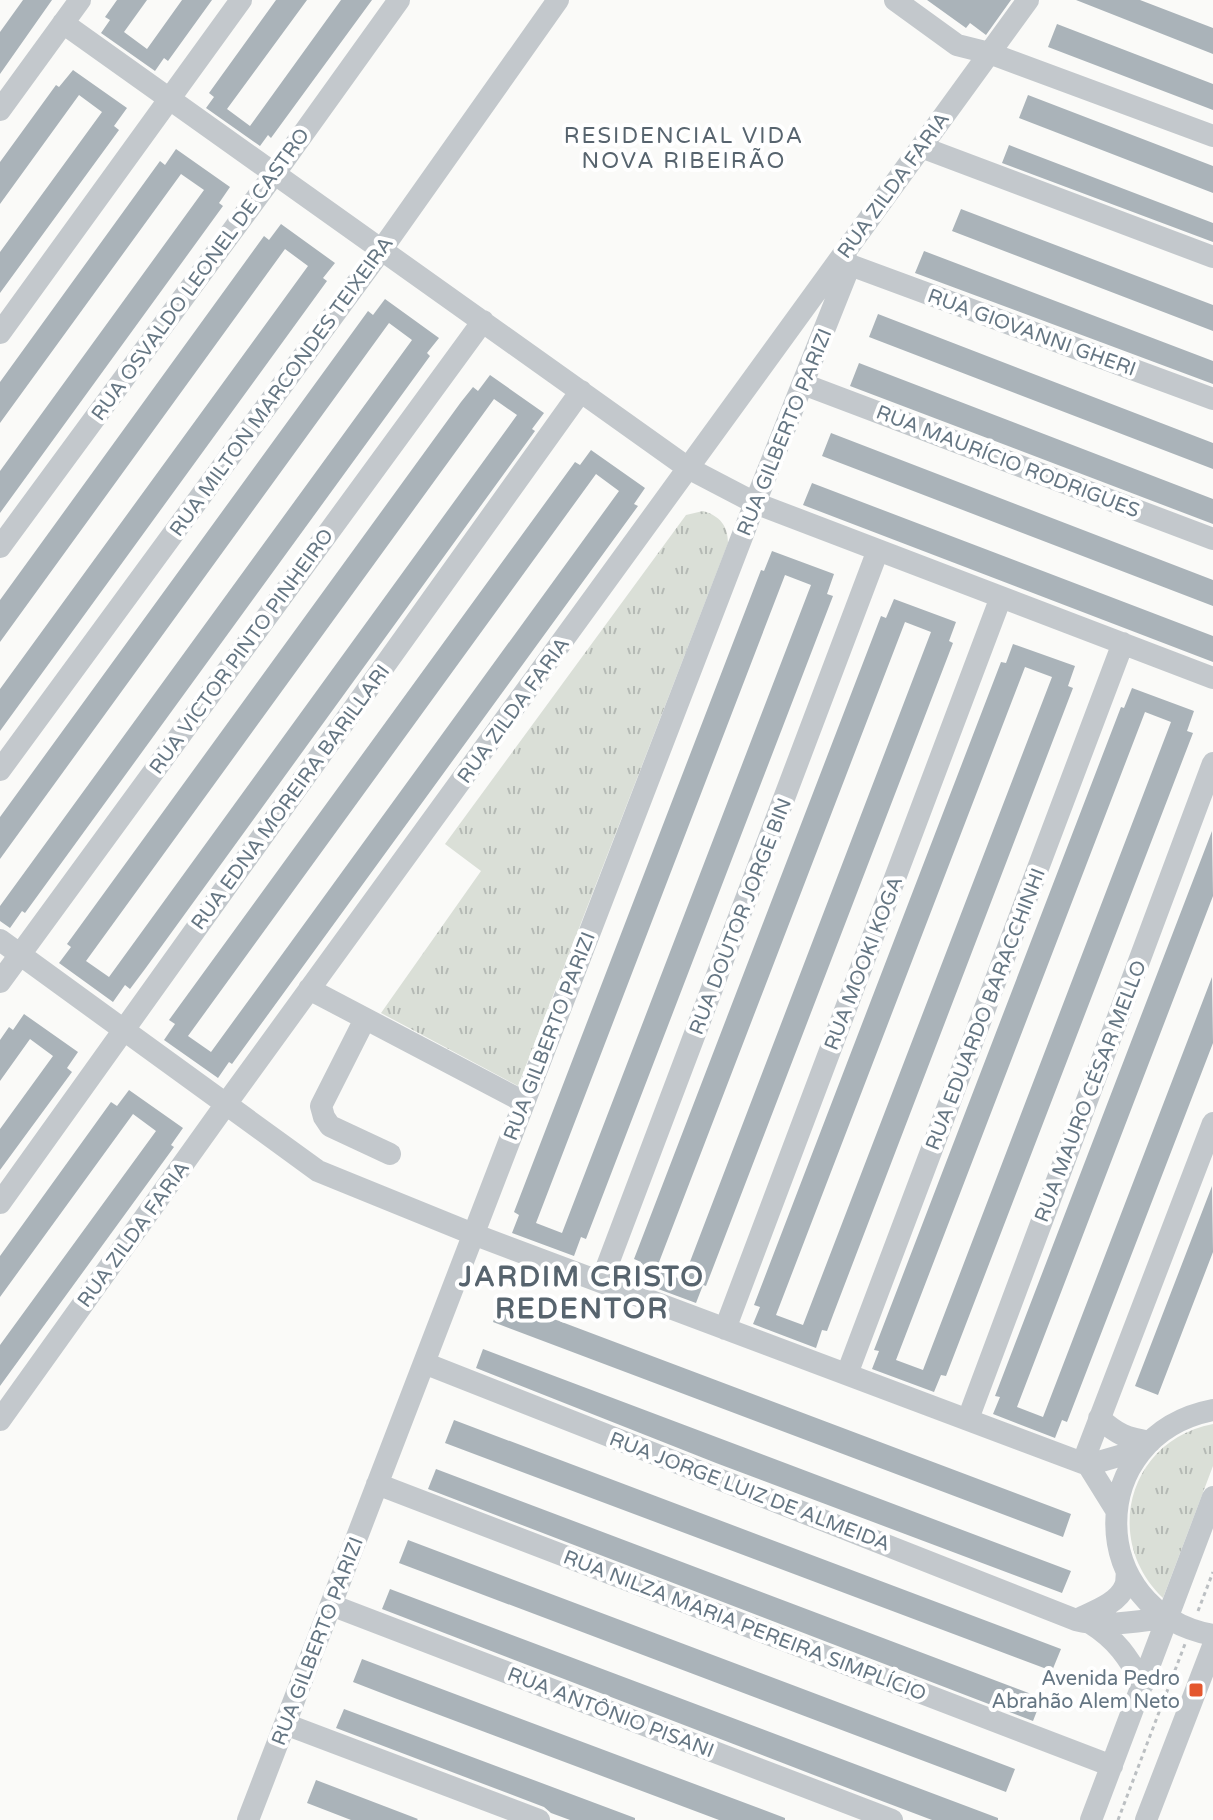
<svg xmlns="http://www.w3.org/2000/svg" width="1213" height="1820" font-family="'Varela Round',sans-serif">
	<defs>
		<pattern id="park-tufts" width="24" height="20" patternUnits="userSpaceOnUse" patternTransform="scale(2)"><rect width="24" height="20" fill="#dadfd7"/><path d="M3 7l-1-3M5 7V3M7 7l1-3M15 17l-1-3M17 17v-4M19 17l1-3" fill="none" stroke="#b4b9b4"/></pattern>
	</defs>
	<rect width="100%" height="100%" fill="#fafaf8"/>
	<path fill="url(#park-tufts)" d="M703,511C720,516 728,526 728,543L518,1086L381,1013L481,871L445,844L686,515Z
		M1213,1424V1466L1163,1598C1102,1540 1128,1440 1213,1424Z"/>
	<path fill="#aab3b9" fill-rule="evenodd" d="M23,0H52L0,74V32Z
		M117,0H147L124,32L147,49L182,0H212L168,61L164,58L155,71L101,33L110,20L105,17Z
		M276,0H307L227,109L250,126L341,0H372L271,138L268,135L260,146L206,108L214,97L209,93Z
		M927,0H1011L986,35L970,23L966,28Z
		M1076,0H1140L1213,28V54Z
		M1057,24L1213,84V110L1048,47Z
		M73,70L127,108L114,126L119,130L0,293V252L102,112L79,95L0,204V162L56,85L59,87Z
		M1028,95L1213,166V193L1019,118Z
		M1009,145L1213,223V242L1002,163Z
		M176,149L230,187L219,203L223,206L0,513V471L204,190L181,174L0,423V382L160,161L165,165Z
		M961,209L1213,305V331L952,231Z
		M281,224L335,263L323,278L327,281L0,731V689L308,266L285,249L0,642V600L264,236L269,240Z
		M924,251L1213,361V384L915,273Z
		M385,299L439,338L427,353L430,356L25,913L22,911L10,928L0,921V906L412,340L389,323L0,859V817L368,311L373,315Z
		M878,314L1213,443V469L869,337Z
		M859,363L1213,499V524L850,386Z
		M490,375L544,413L532,429L535,431L145,969L130,989L125,985L113,1002L59,963L71,947L67,944L461,402L473,387L478,391ZM494,399L517,415L109,977L86,961Z
		M831,433L1213,580V606L822,456Z
		M591,450L645,488L634,504L638,506L232,1064L229,1062L218,1078L164,1040L175,1024L169,1020L575,462L580,465ZM596,474L619,491L211,1052L188,1036Z
		M812,483L1213,636V662L803,505Z
		M772,551L834,574L827,594L833,596L586,1239L581,1237L574,1256L512,1233L519,1215L514,1212L761,570L764,571ZM785,575L811,585L562,1233L536,1223Z
		M894,599L956,622L949,641L953,643L706,1286L703,1285L696,1303L634,1280L641,1262L634,1259L881,616L886,618ZM905,622L931,632L683,1280L656,1270Z
		M1013,644L1075,666L1068,686L1073,688L833,1315L827,1331L822,1330L816,1348L753,1324L760,1307L754,1305L1001,662L1006,663ZM1025,667L1052,677L803,1325L776,1315Z
		M1132,688L1194,711L1187,731L1193,733L946,1376L941,1375L934,1392L872,1369L879,1351L874,1350L1121,707L1124,708ZM1145,712L1171,722L923,1370L896,1360Z
		M1212,831L1213,896L1017,1407L1043,1417L1212,977L1213,1043L1067,1422L1062,1420L1055,1438L993,1414L1000,1397L995,1396Z
		M24,1014L78,1052L67,1068L72,1072L0,1170V1129L53,1056L30,1039L0,1081V1040L9,1027L13,1030Z
		M129,1090L183,1128L171,1145L174,1147L0,1386V1345L156,1131L133,1114L0,1297V1256L111,1102L117,1106Z
		M1212,1186L1213,1252L1158,1395L1135,1386Z
		M501,1299L1071,1514L1063,1537L493,1322Z
		M483,1349L1071,1571L1062,1593L716,1463L476,1368Z
		M454,1420L1061,1649L1052,1671L445,1443Z
		M436,1469L1042,1698L1033,1721L428,1489Z
		M408,1540L1015,1769L1006,1792L399,1563Z
		M390,1589L998,1818V1820H932L858,1792L382,1609Z
		M362,1659L785,1818V1820H719L397,1699L353,1682Z
		M344,1709L635,1818V1820H570L551,1813L544,1807L336,1728Z
		M316,1780L418,1819L417,1820H351L307,1803Z"/>
	<g fill="none" stroke-linecap="round" stroke-linejoin="round">
		<path stroke="#bbbfc2" stroke-width="3" stroke-dasharray="4 4" stroke-linecap="butt" d="M1198,1611L1213,1572
			M1118,1820L1185,1644"/>
		<path stroke="#c3c8cc" stroke-width="22" d="M895,0L957,45L989,53L1213,136
			M63,23L688,468L755,503L1213,678
			M0,110L80,0
			M921,147L1213,257
			M850,265L1213,399
			M0,333L241,0
			M803,384L1213,539
			M0,547L275,173L399,0
			M0,770L382,249L558,0
			M0,940L318,1171L473,1234L1088,1465
			M0,982L483,321
			M309,989L524,1102
			M365,1019L321,1106L324,1117L330,1126L390,1154
			M0,1203L581,391
			M601,1282L878,550
			M725,1329L1001,597
			M424,1363L1076,1620C1106,1628 1137,1621 1167,1618
			M847,1374L1123,643
			M1213,1410C1084,1435 1084,1611 1213,1635
			M1099,1418C1118,1435 1126,1438 1150,1442
			M968,1419L1213,763
			M0,1420L226,1104L1028,0
			M1083,1462L1213,1123
			M1088,1465L1143,1449
			M1088,1465L1116,1510
			M377,1484L1112,1766
			M331,1605L892,1820
			M1076,1620C1092,1612 1118,1604 1125,1586C1127,1582 1126,1578 1127,1573
			M1090,1623C1117,1640 1128,1657 1143,1684
			M285,1724L539,1820
			M248,1820L755,503L850,265L843,255
			M1091,1820L1213,1497
			M1146,1820L1213,1646"/>
	</g>
	<rect fill="#e4572e" stroke="#fff" stroke-width="3" x="1188" y="1682" width="16" height="16" rx="4"/>
	<g text-anchor="middle" stroke-width="8" stroke-linejoin="round" paint-order="stroke">
		<g font-size="20" fill="#657683" stroke="#fff">
			<text transform="translate(893 185) rotate(-54)" y="7">RUA ZILDA FARIA</text>
			<text transform="translate(200 274) rotate(-54)" y="7">RUA OSVALDO LEONEL DE CASTRO</text>
			<text transform="translate(1032 332) rotate(20)" y="7">RUA GIOVANNI GHERI</text>
			<text transform="translate(281 386) rotate(-54)" y="7">RUA MILTON MARCONDES TEIXEIRA</text>
			<text transform="translate(784 432) rotate(-68)" y="7">RUA GILBERTO PARIZI</text>
			<text transform="translate(1008 461) rotate(21)" y="7">RUA MAURÍCIO RODRIGUES</text>
			<text transform="translate(241 651) rotate(-54)" y="7">RUA VICTOR PINTO PINHEIRO</text>
			<text transform="translate(513 710) rotate(-54)" y="7">RUA ZILDA FARIA</text>
			<text transform="translate(290 797) rotate(-54)" y="7">RUA EDNA MOREIRA BARILLARI</text>
			<text transform="translate(740 916) rotate(-69)" y="7">RUA DOUTOR JORGE BIN</text>
			<text transform="translate(863 963) rotate(-69)" y="7">RUA MOOKI KOGA</text>
			<text transform="translate(985 1009) rotate(-69)" y="7">RUA EDUARDO BARACCHINHI</text>
			<text transform="translate(549 1036) rotate(-69)" y="7">RUA GILBERTO PARIZI</text>
			<text transform="translate(1090 1091) rotate(-69)" y="7">RUA MAURO CÉSAR MELLO</text>
			<text transform="translate(133 1234) rotate(-54)" y="7">RUA ZILDA FARIA</text>
			<text transform="translate(750 1491) rotate(21)" y="7">RUA JORGE LUIZ DE ALMEIDA</text>
			<text transform="translate(745 1625) rotate(21)" y="7">RUA NILZA MARIA PEREIRA SIMPLÍCIO</text>
			<text transform="translate(317 1641) rotate(-69)" y="7">RUA GILBERTO PARIZI</text>
			<text transform="translate(611 1712) rotate(21)" y="7">RUA ANTÔNIO PISANI</text>
		</g>
		<g font-size="20" fill="#657683" stroke="#fff" text-anchor="end">
			<text x="1180" y="1685">Avenida Pedro<tspan x="1180" dy="23">Abrahão Alem Neto</tspan></text>
		</g>
		<g font-size="22" letter-spacing="2" fill="#57646e" stroke="#fff">
			<text x="684" y="143">RESIDENCIAL VIDA<tspan x="684" dy="25">NOVA RIBEIRÃO</tspan></text>
		</g>
		<g font-size="28" font-weight="bold" letter-spacing="2" fill="#57646e" stroke="#fff">
			<text x="582" y="1286">JARDIM CRISTO<tspan x="582" dy="32">REDENTOR</tspan></text>
		</g>
	</g>
</svg>
